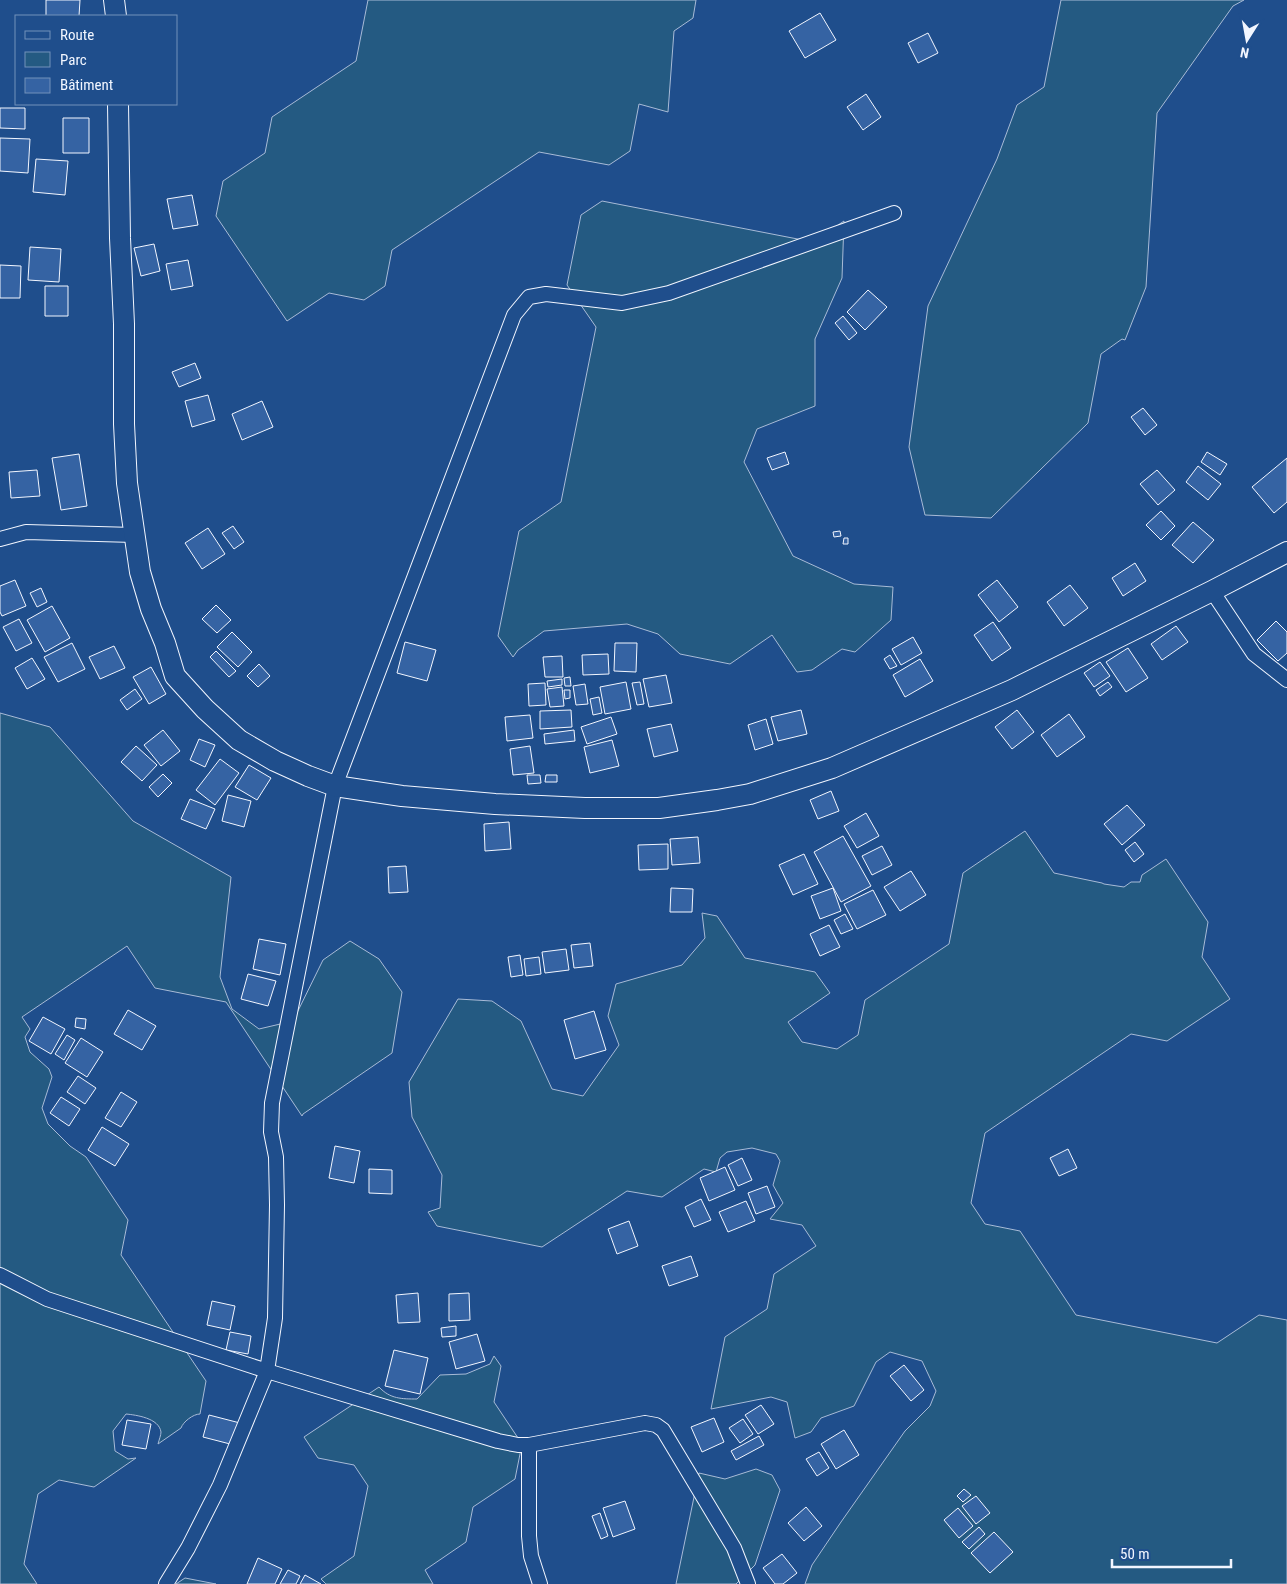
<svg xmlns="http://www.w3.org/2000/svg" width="1287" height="1584" font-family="'Roboto Condensed',sans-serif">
	<rect width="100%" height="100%" fill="#1f4e8c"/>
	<path fill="#245a82" stroke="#a8bbd7" d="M368,0H696L693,18L674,31L668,112L639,104L630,151L609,165L539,152L392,250L385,286L364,300L329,293L287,321L216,216L223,181L265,153L272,117L356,61Z
		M1061,0H1244L1233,6L1157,113L1146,287L1125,340L1122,339L1101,354L1088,423L991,518L925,515L909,447L928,306L997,159L1017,105L1044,87Z
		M602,201L813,242L844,221L842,278L815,339V406L757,429L744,462L793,556L854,584L893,587L891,620L855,652L842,649L812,670L797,672L772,635L730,664L680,654L658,634L627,624L544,631L518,650L513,657L498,636L519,531L561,502L596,327L567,285L581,215Z
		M0,713L50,727L133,821L231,877L220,977L232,1009L259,1029L293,1021L323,960L350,941L379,959L402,992L392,1053L303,1114L302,1116L226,1002L155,988L127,946L22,1017L30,1029L25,1037L30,1052L49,1069L52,1077L42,1108L48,1124L70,1146L86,1157L128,1220L121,1255L206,1381L200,1414C193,1414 183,1422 181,1428L158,1444C159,1440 161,1435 161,1432C159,1418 136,1415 126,1414L113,1431L115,1451L128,1459L136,1458L94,1487L59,1480L38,1494L24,1564L37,1584H0Z
		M1025,831L1054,873L1102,883L1104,884L1124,887L1131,882H1140L1142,875L1166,859L1208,922L1202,957L1230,999L1167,1041L1131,1034L985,1133L971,1203L985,1224L1020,1231L1076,1315L1217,1343L1259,1315L1287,1320V1584H805L812,1565L841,1522L905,1431L930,1406L936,1391L922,1361L890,1352L876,1362L854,1406L821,1418L811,1432L795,1438L787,1402L771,1397L711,1409L725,1337L767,1309L774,1274L816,1246L802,1225L770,1219L783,1203L773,1185L780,1161L776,1154L752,1148L727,1152L720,1158L716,1172L704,1169L662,1197L627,1191L542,1247L437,1226L428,1212L440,1208L442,1175L412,1117L409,1082L458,999L492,1001L521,1021L552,1089L583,1096L619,1045L608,1016L616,984L682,965L705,938L702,913L717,916L745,958L815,972L830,993L788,1022L802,1042L837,1049L858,1035L865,1000L949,944L963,873Z
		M494,1356L501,1366L494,1402L522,1444L515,1479L473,1507L466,1542L425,1570L433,1584H326L321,1579L354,1556L368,1486L354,1465L318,1458L304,1437L379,1387C390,1399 402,1399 417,1399L440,1375L466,1374L490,1364Z
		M756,1469L772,1475L780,1490L755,1565L736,1584H676L699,1473L725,1479Z
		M185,1578L216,1584H176Z"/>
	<path fill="#3563a3" stroke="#f2f6ff" d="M46,0H80L79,16H46Z
		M820,13L836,40L805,58L789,31Z
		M928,33L938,53L918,63L908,43Z
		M866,94L881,117L863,130L847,107Z
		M0,108H25V129L0,128Z
		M63,118H89V153H63Z
		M0,138L30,139L28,173L0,171Z
		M36,159L68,161L65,195L33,192Z
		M192,195L198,225L173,229L167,199Z
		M154,244L160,271L141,276L134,248Z
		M30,247L61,249L59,282L28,280Z
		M188,260L193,286L171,290L166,264Z
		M0,265L21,266L20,298H0Z
		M45,286H68V316H45Z
		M868,290L887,307L865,330L847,312Z
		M843,316L857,333L849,340L835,323Z
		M195,363L201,378L179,387L172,372Z
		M208,395L215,420L192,427L185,401Z
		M262,401L273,427L242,440L232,414Z
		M1143,408L1157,425L1145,435L1131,417Z
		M785,452L789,464L772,470L767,458Z
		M1207,452L1227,464L1220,475L1201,462Z
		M79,454L87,506L61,510L52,458Z
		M1287,458V502L1274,513L1252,487Z
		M1198,466L1221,484L1208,500L1186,482Z
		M37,470L40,496L11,498L9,472Z
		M1157,470L1175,490L1158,505L1140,484Z
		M1161,511L1175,526L1161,540L1146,525Z
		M1193,522L1214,540L1193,563L1172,545Z
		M233,526L244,542L234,549L222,533Z
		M208,528L225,554L202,569L185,543Z
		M840,531L841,536L834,537L833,532Z
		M844,538H848V544H843Z
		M1135,563L1146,581L1123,596L1112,578Z
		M15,580L26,606L2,616L0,612V586Z
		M997,580L1018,607L999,622L978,595Z
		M1070,585L1088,608L1064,626L1047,602Z
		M41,588L47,602L37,607L30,593Z
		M216,605L231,620L217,633L202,619Z
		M52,606L70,638L45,652L27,620Z
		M19,619L32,643L16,651L3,627Z
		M1276,621L1287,632V653L1278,661L1257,640Z
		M993,622L1011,648L992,661L974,635Z
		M1176,626L1188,642L1162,660L1151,644Z
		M232,632L252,652L238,667L217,647Z
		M913,637L922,653L901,665L892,649Z
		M405,642L436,650L427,681L397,673Z
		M72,643L85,669L58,682L44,657Z
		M615,643H637L636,672L614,671Z
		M114,646L125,668L100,679L89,657Z
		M1128,648L1148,678L1126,692L1106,662Z
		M216,651L236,671L229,677L210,657Z
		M608,654L609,674L583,675L582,655Z
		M890,655L897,666L890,669L884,659Z
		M562,656L563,677H545L543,657Z
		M32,658L45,679L27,689L15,668Z
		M920,659L933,681L905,697L893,675Z
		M1100,662L1110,676L1094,687L1084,673Z
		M259,664L270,676L258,687L247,676Z
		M151,667L166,694L149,704L133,677Z
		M666,675L672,703L649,707L643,679Z
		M570,677L571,686H565L564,678Z
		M562,679V685L548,687L547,681Z
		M626,682L631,709L605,714L600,687Z
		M640,682L644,704L637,705L632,683Z
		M1108,682L1112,687L1100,696L1096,690Z
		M545,683L546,705L529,706L528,684Z
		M585,684L588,704L576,705L573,686Z
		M562,687L564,706L550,707L547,689Z
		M135,689L142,699L127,710L120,700Z
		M564,690H570V698L565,699Z
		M599,697L602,713L593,715L590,699Z
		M571,710L572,727L540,729V711Z
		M801,710L807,734L778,741L771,717Z
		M1017,710L1034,732L1012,749L995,727Z
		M1069,714L1085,737L1057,757L1041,735Z
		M530,715L533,738L507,741L505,717Z
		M611,717L617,734L587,744L581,727Z
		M766,719L773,744L755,750L748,725Z
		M671,724L678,751L654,757L647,729Z
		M163,730L180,751L161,766L144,745Z
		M574,730L575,741L545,744L544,734Z
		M199,739L215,745L205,767L190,760Z
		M612,740L619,766L590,773L584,747Z
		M136,746L157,765L142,781L121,762Z
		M530,746L534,773L513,775L510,749Z
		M220,759L239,773L215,805L196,790Z
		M249,765L271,778L257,800L235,787Z
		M163,774L172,783L158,797L149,787Z
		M527,775H540L541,783L528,784Z
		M546,775H557V782H545Z
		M831,791L839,811L818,819L810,800Z
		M228,795L251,801L244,827L222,821Z
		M190,799L215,809L206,829L181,819Z
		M1127,805L1145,825L1122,845L1104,824Z
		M866,813L879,836L857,848L844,826Z
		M509,822L511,849L485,851L484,824Z
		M843,836L871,886L841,902L814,852Z
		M698,837L700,863L672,865L670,839Z
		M1135,842L1144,854L1134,862L1125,850Z
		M668,844V869L639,870L638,845Z
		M882,846L892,865L872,875L862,856Z
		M804,854L818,884L793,895L779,865Z
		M406,866L408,892L389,893L388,867Z
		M911,871L926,895L900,911L884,887Z
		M671,888L693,889L692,912H670Z
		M833,888L841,911L820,919L811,896Z
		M873,890L886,915L857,929L844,904Z
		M845,914L853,929L841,934L834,920Z
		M829,925L840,947L820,956L810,934Z
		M259,939L286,944L280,975L253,969Z
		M590,943L593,966L574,968L571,945Z
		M566,949L569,970L545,973L542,952Z
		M520,955L523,975L511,977L508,957Z
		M539,957L541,974L526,976L524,959Z
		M248,974L276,981L268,1006L241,999Z
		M128,1010L156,1026L142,1050L114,1034Z
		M594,1011L606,1050L575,1059L564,1020Z
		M43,1017L65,1029L51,1054L29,1041Z
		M76,1018L86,1019L85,1029L75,1027Z
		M67,1035L75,1040L64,1060L55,1054Z
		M81,1038L103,1052L87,1077L65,1063Z
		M78,1076L96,1088L85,1104L67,1092Z
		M121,1092L137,1102L121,1127L105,1118Z
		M61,1097L80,1109L69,1126L50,1113Z
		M102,1127L129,1144L115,1166L88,1150Z
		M335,1146L360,1151L354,1183L329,1178Z
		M1068,1149L1077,1168L1059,1176L1050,1158Z
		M742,1158L752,1180L738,1186L728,1165Z
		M725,1167L735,1190L709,1201L700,1178Z
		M369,1169L392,1170V1194L369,1193Z
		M767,1186L775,1207L756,1214L748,1193Z
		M701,1199L711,1220L694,1227L685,1207Z
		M746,1201L755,1221L728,1232L719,1212Z
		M629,1221L638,1246L617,1254L608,1229Z
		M691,1256L698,1276L669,1286L662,1266Z
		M418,1293L420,1322L398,1323L396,1295Z
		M469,1293L470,1320L449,1321V1294Z
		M212,1301L235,1306L230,1330L207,1325Z
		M456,1326V1336L442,1337L441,1328Z
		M230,1332L251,1336L248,1354L226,1350Z
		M477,1334L485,1361L456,1369L449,1342Z
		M394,1350L428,1358L420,1394L385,1386Z
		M904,1365L924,1390L911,1401L890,1376Z
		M761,1405L774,1424L758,1434L745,1415Z
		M209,1415L240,1423L234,1445L203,1437Z
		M714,1418L724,1442L702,1452L691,1427Z
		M743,1419L753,1434L740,1443L729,1428Z
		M127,1420L151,1424L146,1449L122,1445Z
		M844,1430L859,1455L836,1469L821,1444Z
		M759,1436L764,1445L736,1460L731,1451Z
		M819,1452L829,1468L817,1476L806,1459Z
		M964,1489L971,1495L963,1502L957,1496Z
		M976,1496L990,1513L976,1524L962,1506Z
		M625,1501L635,1529L613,1537L603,1508Z
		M806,1507L822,1526L804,1541L788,1523Z
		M958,1508L973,1526L959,1538L944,1520Z
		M600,1513L608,1536L601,1539L592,1516Z
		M979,1527L985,1534L969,1549L962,1542Z
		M994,1532L1013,1552L990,1573L971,1553Z
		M782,1554L797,1573L783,1584H775L763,1568Z
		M258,1558L282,1569L275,1584H247Z
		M288,1570L300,1576L296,1584H280Z
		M305,1575L321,1584H300Z"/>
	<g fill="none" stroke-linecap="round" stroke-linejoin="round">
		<defs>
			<path id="street" d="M0,539L26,532L134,535
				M1212,591L1254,654L1287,680
				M0,1275L47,1299L267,1371L498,1441L518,1445H529V1536L531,1556L540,1584
				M529,1445L645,1423L656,1425L663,1430L734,1548L748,1584
				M166,1584L188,1548L220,1485L267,1371L275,1318L277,1205L276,1157L271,1132L272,1103L335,786L514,315L529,297L546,294L622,303L669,293L894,213"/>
			<path id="secondary" d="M114,0L116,16
				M118,104L120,238L124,324V424L127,483L140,572L151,609L165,643L175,676L205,709L239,740L275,761L308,776L335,786L402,796L495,804L585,808H659L717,800L750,794L832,768L1012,690L1212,591L1287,552"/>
		</defs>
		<use href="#street" stroke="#f2f6ff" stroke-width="16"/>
		<use href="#secondary" stroke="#f2f6ff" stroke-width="22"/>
		<use href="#street" stroke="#1f4e8c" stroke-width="14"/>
		<use href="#secondary" stroke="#1f4e8c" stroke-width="20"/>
	</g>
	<rect x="15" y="15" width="162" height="90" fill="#1f4e8c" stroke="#7391ba"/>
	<rect x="25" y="31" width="25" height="8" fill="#1f4e8c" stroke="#7391ba"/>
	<text x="60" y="40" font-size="15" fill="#f2f6ff">Route</text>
	<rect x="25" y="52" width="25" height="15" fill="#245a82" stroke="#7391ba"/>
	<text x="60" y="65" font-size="15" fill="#f2f6ff">Parc</text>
	<rect x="25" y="78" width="25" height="15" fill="#3563a3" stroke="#7391ba"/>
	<text x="60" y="90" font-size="15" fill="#f2f6ff">Bâtiment</text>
	<g transform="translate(1247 40) rotate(191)" stroke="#1f4e8c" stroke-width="4" paint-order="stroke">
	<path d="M0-4L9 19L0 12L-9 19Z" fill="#f2f6ff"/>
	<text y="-8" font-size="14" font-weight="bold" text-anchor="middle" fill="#f2f6ff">N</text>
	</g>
	<path d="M1112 1559v8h119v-8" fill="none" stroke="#f2f6ff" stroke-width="2.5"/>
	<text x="1120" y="1559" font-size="15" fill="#f2f6ff" stroke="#1f4e8c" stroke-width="4" paint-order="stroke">50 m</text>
</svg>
